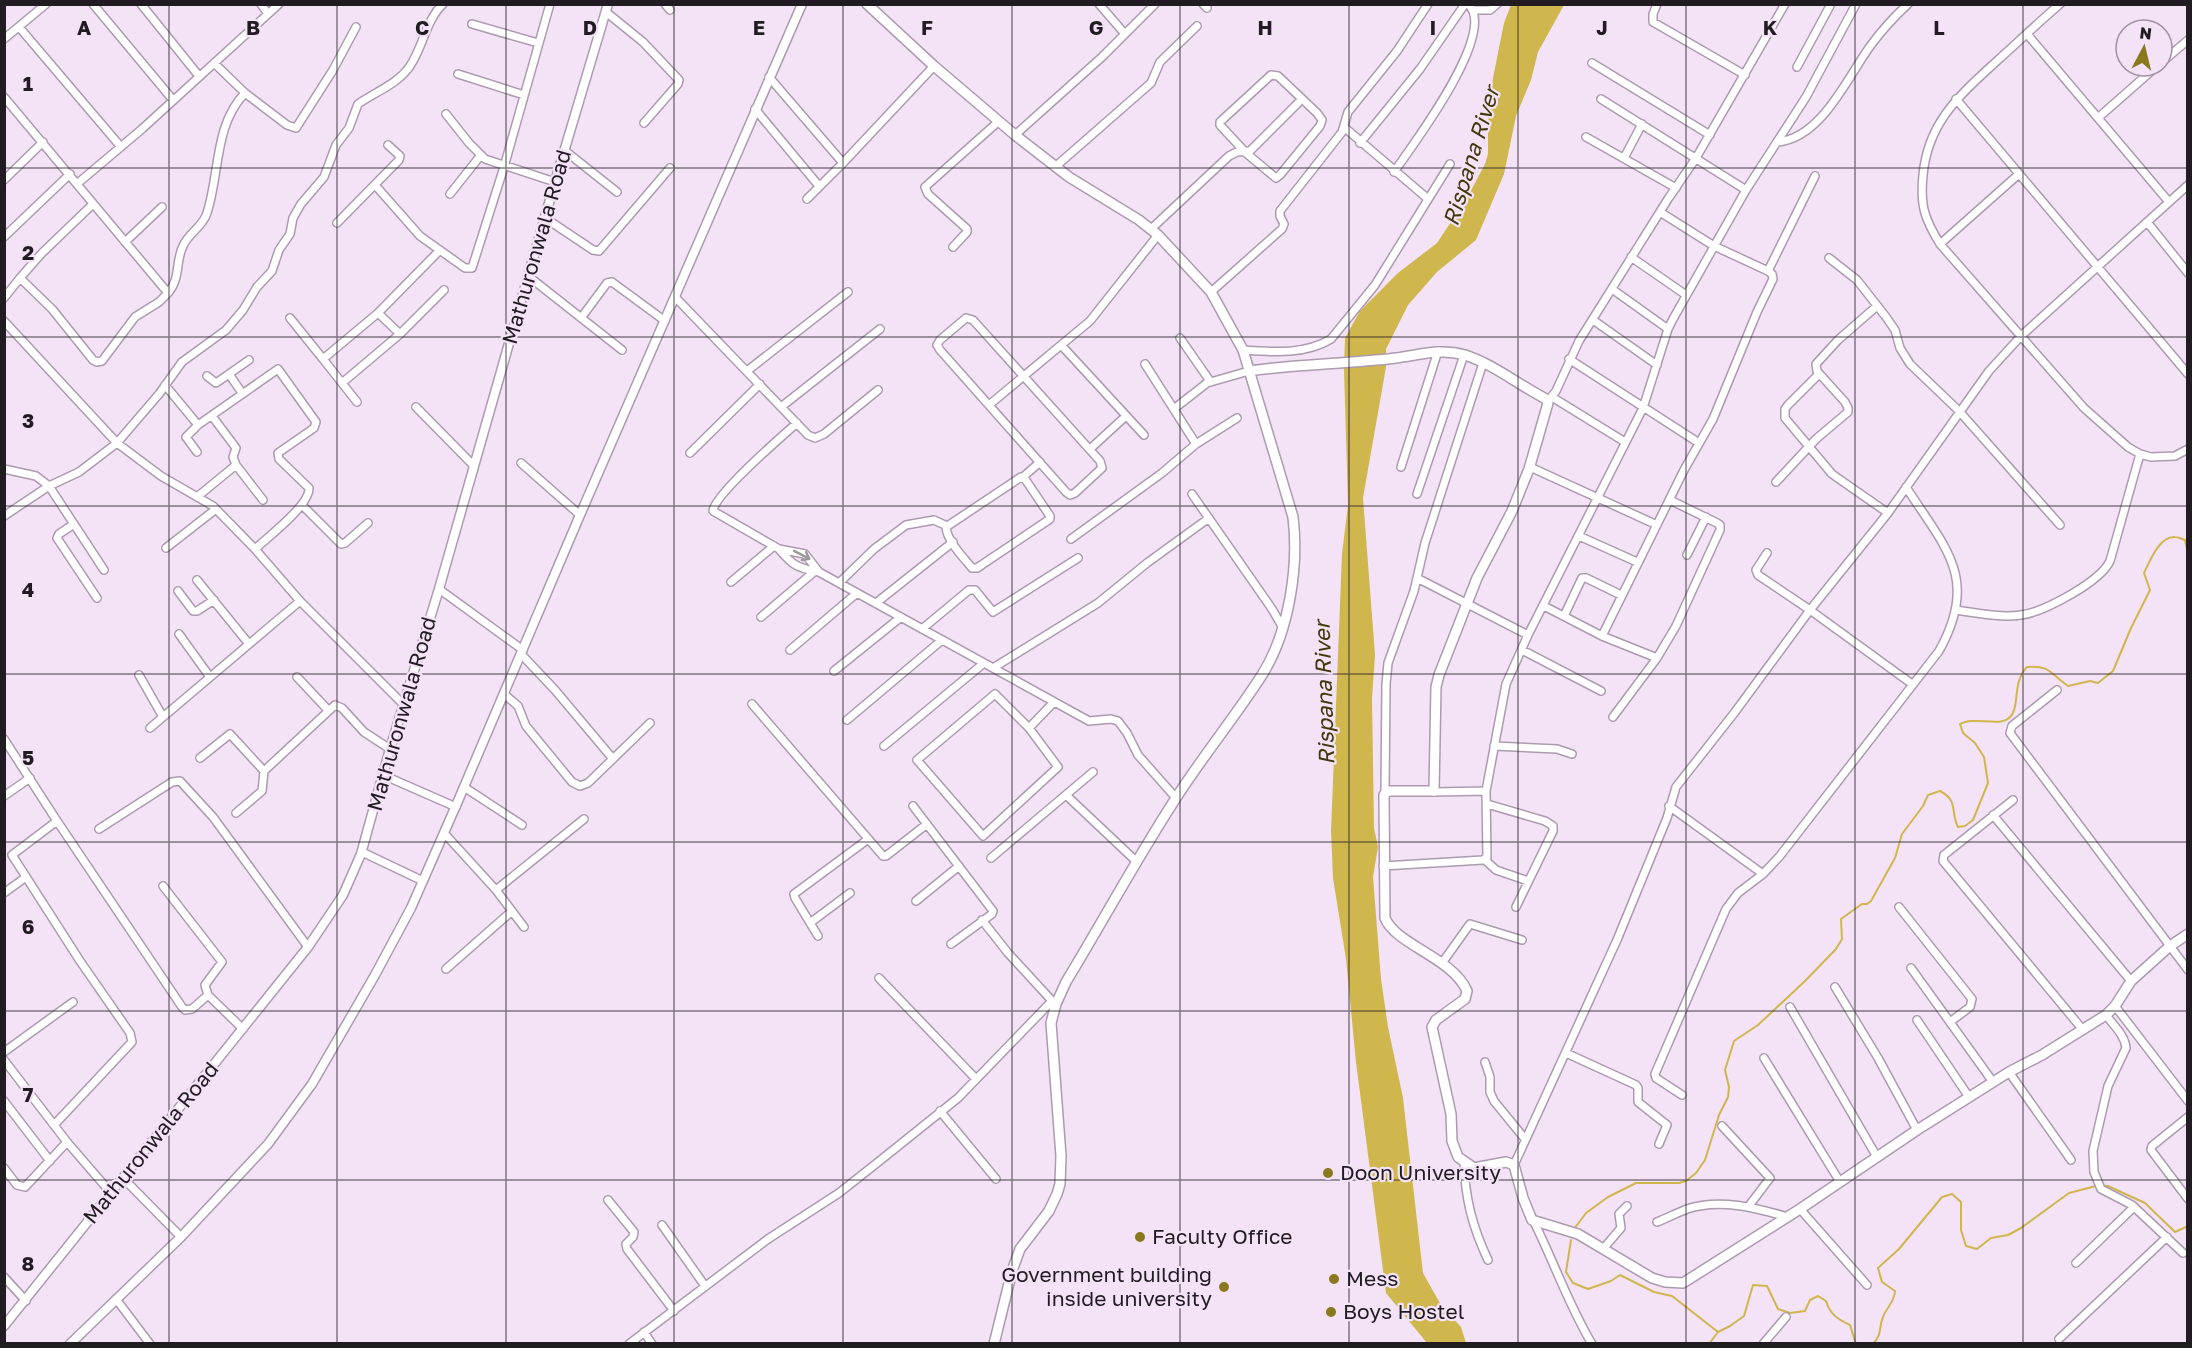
<svg xmlns="http://www.w3.org/2000/svg" width="2192" height="1348" font-family="'Golos Text',sans-serif">
	<rect width="100%" height="100%" fill="#f4e2f7"/>
	<path fill="#cfb74d" d="M1511,5H1564L1538,52L1531,80L1516,116L1504,174L1476,240L1437,272L1408,305L1386,349V367L1363,498L1375,655L1372,698L1374,828L1378,847L1373,877L1381,979L1388,1027L1403,1098L1423,1273L1441,1305L1461,1327L1466,1343H1427L1386,1293L1356,1062L1346,959L1333,878L1331,831L1342,554L1348,505L1344,370L1345,338L1360,311L1398,273L1437,243L1467,198L1485,164L1488,154V122L1493,78L1504,23Z"/>
	<g fill="none" stroke-linecap="round" stroke-linejoin="round">
		<path stroke="#cfb74d" stroke-width="2" d="M2102,1186H2108L2145,1203L2175,1232L2188,1226
			M1574,1229L1586,1213L1608,1197L1636,1183H1679L1686,1181L1696,1173L1705,1160L1719,1115L1728,1097L1729,1087L1725,1070L1734,1041L1758,1025L1805,981L1836,949L1842,939L1841,919L1862,904H1867L1871,901L1895,858L1902,834L1923,806L1928,795L1940,791C1959,801 1950,811 1958,827L1965,826L1973,820L1988,783L1984,757L1975,743L1963,733L1960,724C1974,716 1999,727 2009,718C2021,708 2011,684 2027,667C2051,665 2050,674 2068,686L2090,681L2098,683L2113,671L2131,628L2150,590L2144,573C2150,561 2159,536 2175,537C2179,537 2181,539 2185,540L2188,554
			M1571,1240L1566,1272L1573,1283L1588,1289L1611,1281L1620,1275L1654,1292L1672,1296L1718,1332
			M1709,1344L1718,1332L1730,1326L1744,1316L1753,1285L1767,1286L1778,1309L1790,1313L1805,1311L1810,1300L1818,1296L1826,1301C1830,1314 1837,1319 1850,1325L1856,1344
			M1873,1344C1883,1333 1878,1329 1883,1317C1887,1306 1894,1304 1895,1291L1882,1282L1878,1268L1899,1249L1942,1197L1952,1194L1961,1202V1230L1966,1246L1977,1249L1991,1238L2008,1235L2021,1228L2069,1193L2096,1186"/>
		<defs>
			<path id="minor" d="M93,4L173,100
				M141,4L199,76
				M261,4L268,14
				M665,4L670,10
				M1099,4L1125,34
				M1203,4L1207,8
				M1657,4L1653,14V22L1745,75
				M2060,4C2039,22 2019,41 1998,60C1961,94 1928,121 1923,175C1920,205 1924,218 1940,244L2084,408L2128,447L2140,454L2151,457L2175,456L2188,449
				M1473,10H1490L1497,4
				M606,12L643,42L679,80L678,84L644,123
				M472,24L538,43
				M19,27L121,147
				M2027,34L2169,202
				M4,39L46,4
				M2162,62L2188,40
				M1592,63L1710,135
				M1797,67L1831,4
				M458,74L524,95
				M1271,75L1278,76L1317,113L1322,120L1320,126L1280,175L1276,178L1246,153L1220,125V122Z
				M769,77L843,163L934,66
				M245,93L287,125L296,128L333,70L356,27
				M4,97L168,293L159,302L135,317L102,361L97,362L93,360L52,309L20,278L41,254L93,204
				M1601,99L1746,190
				M1956,99L2188,374
				M755,109L819,186
				M446,114L469,143L485,159L555,182
				M2099,117L2157,66
				M1344,127L1428,199
				M1015,135L1102,57L1155,4
				M1586,137L1676,188
				M1778,142C1822,138 1848,76 1871,45C1882,30 1894,17 1908,4
				M1360,143L1420,69L1465,4
				M564,150L617,192
				M1624,158L1642,124
				M1055,167L1151,83L1160,62L1197,26
				M1394,172C1412,146 1499,32 1468,4
				M4,180L43,142
				M78,183L142,129L279,4
				M375,185L420,236L465,268H472L504,167L550,4
				M450,194L481,155
				M807,199L843,163
				M545,218L593,250L599,251L670,168
				M2147,222L2188,273
				M337,223L399,160L400,156L388,145
				M1151,229L1229,156L1237,152L1250,151L1298,103
				M4,237L70,174
				M125,242L162,207
				M1940,244L2019,174
				M953,247L967,232V229L928,194L925,187L999,121
				M1631,257L1686,295
				M1829,258L1857,280L1886,317L1895,330L1900,348L1910,364L1959,411L2060,525
				M1768,271L1815,176
				M528,276L622,350
				M1612,289L1668,329
				M1211,292L1282,229L1284,224L1280,216V211L1342,132L1348,112L1397,51L1428,4
				M168,293C181,278 175,262 183,246C188,233 203,227 207,213C220,173 214,125 245,93L214,63
				M4,298L20,278
				M676,298L781,407L880,329
				M378,313L400,334
				M290,318L323,359
				M581,318L607,283L612,282L665,321
				M966,318L973,320L1100,461L1102,468L1075,493L1070,495L1066,492L940,350L937,345L940,340Z
				M1593,320L1657,365
				M4,321L117,443L161,476L213,506L255,549L300,601L403,704
				M1180,338L1210,381
				M1062,346L1144,435
				M1243,350C1272,352 1305,355 1331,339L1375,285L1450,164
				M1569,359L1699,443
				M747,371L848,292
				M229,374L242,393
				M1819,374L1788,405L1785,409V418L1832,474L1888,513
				M207,376L216,383L249,360
				M342,383L400,334L444,290
				M165,385L198,425L278,369L316,422L314,428L278,453L279,459L309,488C310,505 268,537 255,549
				M1552,397L1625,442
				M1548,401L1556,391L1579,341L1668,199L1696,158L1785,4
				M357,402L323,359L378,313L439,251
				M989,405L1090,321L1158,235
				M416,407L474,466
				M781,407L808,435L815,438L824,434L878,390
				M1175,408L1207,383L1249,371
				M797,423C781,437 714,495 713,511L779,549L805,554L819,572
				M1196,444L1237,418
				M1090,449L1126,416
				M197,452L186,437L198,425
				M690,453L760,384
				M521,463L580,515
				M236,465L263,500
				M1401,467L1438,351
				M1530,467L1657,525
				M4,469L36,476L49,486L79,472L117,443L159,394L182,362L226,330L243,310L257,287L272,271L279,250L290,234L293,218L301,204L324,177L336,145L349,128L358,104C375,92 398,84 410,66C423,47 426,20 443,4
				M1021,477L1025,479L1050,516V519L977,568H972C963,557 947,541 946,527Z
				M1023,477L1040,462
				M1776,482L1816,439L1848,412V408L1845,402L1817,371L1816,364L1838,340L1877,306
				M1192,494L1272,609L1283,628
				M1417,494L1464,355
				M197,497L236,465L233,457L236,448L212,416
				M302,505L341,544L345,543L368,523
				M4,516L49,486L104,570
				M74,524L59,534L57,538L97,598
				M1579,536L1637,562
				M1071,539L1162,473L1196,444L1145,364
				M166,548L216,509
				M779,549C793,566 798,568 819,572L1089,721L1111,719L1118,721L1127,733L1138,755L1176,798
				M1767,553L1756,570L1758,575L1810,610L1912,684
				M1687,555L1706,517
				M1417,578L1528,635
				M197,580L249,644
				M731,582L774,546
				M839,583L874,549L906,525L934,520L947,526
				M439,589L523,650
				M178,591L193,611H197L214,600
				M876,603L953,542
				M1544,606L1602,636L1684,470L1713,419L1757,312L1773,279L1772,274L1768,271L1714,246L1660,212
				M1956,610C1977,613 2000,618 2021,615C2044,612 2100,582 2110,561L2140,454
				M1564,616L1582,578H1586L1621,595
				M761,617L815,571
				M922,629L969,590H975L993,612L1078,558
				M179,634L210,677
				M1602,636L1657,658
				M790,650L857,593
				M1522,650L1601,691
				M521,654L555,690L613,759
				M993,668L1098,603L1147,563L1209,518
				M834,671L901,617
				M139,675L163,717
				M297,677L328,710
				M2057,690L2012,726L2010,733L2188,970
				M504,694L518,706L526,726L572,782L580,786L588,783L650,723
				M752,704L883,856H886L927,824
				M1613,717L1657,658L1676,626L1720,530V525L1717,523L1670,500
				M847,720L942,640
				M150,728L300,601
				M1029,728L995,694L917,760L983,836L1058,767L1029,728L1054,702
				M4,739L57,821L182,1007L185,1010L192,1009L208,995L243,1029
				M884,746L984,663
				M1494,746L1557,749L1572,754
				M200,758L230,734L264,771L335,705L342,708L364,732L390,749
				M383,775L456,807
				M464,787L522,825
				M1385,792L1386,684L1388,663L1414,591L1425,543L1483,363
				M1434,792L1486,791
				M1066,795L1137,862
				M4,796L30,778
				M2013,800L1944,855L1943,861L2083,1030
				M1487,804L1545,821L1553,826V831L1516,907
				M913,806L993,911L992,914L951,944
				M1669,806L1763,874L1779,857L1939,651C1980,578 1945,548 1906,487
				M236,813L262,791L264,771
				M1993,815L2131,981
				M99,829L172,782L180,781L213,817L308,947
				M444,833L496,890L524,927
				M362,852L423,881
				M991,858L1093,772
				M1484,859L1496,870L1528,881
				M1383,866L1483,860L1487,858L1486,791L1506,684L1528,635L1643,408L1668,329L1673,319L1746,190L1806,97L1856,4
				M163,886L222,962L205,985L208,995
				M496,890L584,819
				M4,893L26,877
				M916,901L959,866
				M1899,907L1972,999L1970,1007L1950,1022
				M982,920L1008,953L1054,1003
				M810,923L850,893
				M818,936L795,898L794,894L867,840
				M1442,963L1470,924L1522,940
				M1911,968L1993,1082
				M446,969L512,911
				M879,978L976,1079
				M1835,987L1878,1058L1917,1130
				M2115,1006L2188,1101
				M1790,1007L1877,1157
				M2106,1015C2113,1025 2125,1035 2126,1048L2108,1086L2093,1151L2094,1172L2101,1189L2132,1205L2183,1253
				M1917,1020L1969,1097
				M4,1052L73,1002
				M1566,1053L1636,1085L1638,1088V1102L1667,1125L1659,1144
				M1764,1058L1840,1182
				M4,1060L67,1142L111,1193
				M1485,1062L1490,1077V1092L1494,1101L1525,1139
				M2009,1072L2071,1160
				M1682,1095L1656,1078L1655,1074L1726,909L1738,893L1763,874
				M4,1101L50,1161
				M940,1111L996,1179
				M2188,1117L2152,1146L2151,1150L2188,1199
				M55,1124L132,1042L130,1033L80,961L12,855L57,821
				M1722,1126L1770,1178L1748,1207
				M1464,1161C1465,1198 1472,1226 1488,1260
				M1514,1165L1617,940L1667,818L1676,787L1735,712L1810,610L1888,513L1989,371L2021,336L2188,185
				M4,1168L17,1185L25,1187L67,1142
				M123,1178L181,1237
				M608,1200L634,1232L633,1237L626,1244L627,1249L674,1311
				M1800,1209L1867,1285
				M1534,1222C1554,1262 1569,1306 1592,1344
				M1657,1222C1667,1218 1677,1213 1687,1209C1720,1198 1756,1208 1788,1217
				M662,1225L705,1286
				M1603,1249L1621,1228L1619,1214L1627,1206
				M2076,1263L2134,1207
				M4,1277L26,1301
				M116,1299L150,1344
				M644,1332L652,1344
				M2059,1339L2167,1237
				M629,1344L768,1239L839,1193L882,1159L958,1098L1051,1002
				M1763,1344L1786,1317"/>
			<path id="tertiary" d="M4,1326L308,947L343,895L361,854L390,749L439,589L555,182L608,4
				M70,1344L181,1237L268,1144L312,1084L375,975L411,908L458,801L580,515L802,4"/>
			<path id="secondary" d="M867,4L934,66L1015,135L1069,177L1139,220L1158,235L1211,292L1243,350L1293,517C1299,567 1289,632 1262,675C1235,717 1203,756 1176,798C1137,858 1103,921 1066,982L1056,1004L1051,1023L1061,1156L1060,1184L1057,1194L1049,1211L1020,1249L1012,1271L994,1344
				M1249,371C1298,364 1347,364 1396,358C1420,355 1440,348 1465,355C1493,364 1519,385 1546,399L1548,403L1529,469L1512,511L1477,578L1439,675L1436,687L1434,791H1388L1384,795L1385,918C1396,945 1452,957 1467,991L1465,999L1436,1020L1432,1027L1451,1114L1452,1141L1458,1157L1474,1168L1506,1162L1514,1165L1523,1198L1532,1220L1578,1234L1652,1278L1665,1282L1683,1283L1800,1209L1917,1130L2009,1072L2042,1055L2106,1015L2115,1006L2131,981L2170,946L2188,934"/>
		</defs>
		<use href="#minor" stroke="#ac9baf" stroke-width="10"/>
		<use href="#tertiary" stroke="#ac9baf" stroke-width="11"/>
		<use href="#secondary" stroke="#ac9baf" stroke-width="12"/>
		<use href="#minor" stroke="#fff" stroke-width="7"/>
		<use href="#tertiary" stroke="#fff" stroke-width="8"/>
		<use href="#secondary" stroke="#fff" stroke-width="9"/>
	</g>
	<defs><path id="oneway-shaft" d="M-6 0H5M1.5-3L5.5 0L1.5 3" fill="none" stroke-width="1.6" stroke-linecap="round" stroke-linejoin="round" transform="scale(1.5)"/></defs>
	<use stroke="#9b989c" href="#oneway-shaft" transform="translate(802 555) rotate(27)"/>
	<path fill="none" stroke="#211b22" stroke-width="1.5" stroke-opacity="0.55" d="M169,4V1344M337,4V1344M506,4V1344M674,4V1344M843,4V1344M1012,4V1344M1180,4V1344M1349,4V1344M1518,4V1344M1686,4V1344M1855,4V1344M2023,4V1344M4,168H2188M4,337H2188M4,506H2188M4,674H2188M4,842H2188M4,1011H2188M4,1180H2188"/>
	<g fill="#8a781c" stroke="#f4e2f7" stroke-width="2">
		<circle cx="1328" cy="1173" r="6"/>
		<circle cx="1140" cy="1237" r="6"/>
		<circle cx="1334" cy="1279" r="6"/>
		<circle cx="1224" cy="1287" r="6"/>
		<circle cx="1331" cy="1312" r="6"/>
	</g>
	<g text-anchor="middle" stroke-width="4.5" stroke-linejoin="round" paint-order="stroke">
		<g font-size="21" fill="#211b22" stroke="#f4e2f7">
			<text transform="translate(537 247) rotate(-74)" y="7">Mathuronwala Road</text>
			<text transform="translate(402 714) rotate(-74)" y="7">Mathuronwala Road</text>
			<text transform="translate(151 1143) rotate(-51)" y="7">Mathuronwala Road</text>
		</g>
		<g font-size="21" fill="#211b22" stroke="#f4e2f7" text-anchor="start">
			<text x="1340" y="1180">Doon University</text>
			<text x="1152" y="1244">Faculty Office</text>
			<text x="1212" y="1282" text-anchor="end">Government building<tspan x="1212" dy="24">inside university</tspan></text>
			<text x="1346" y="1286">Mess</text>
			<text x="1343" y="1319">Boys Hostel</text>
		</g>
		<g font-size="22" font-style="italic" fill="#42380a" stroke="#f4e2f7">
			<text transform="translate(1471 156) rotate(-73)" y="8">Rispana River</text>
			<text transform="translate(1324 693) rotate(-92)" y="8">Rispana River</text>
		</g>
	</g>
	<g font-size="20" text-anchor="middle" font-weight="bold" fill="#211b22" stroke="#f4e2f7" stroke-width="4.5" stroke-linejoin="round" paint-order="stroke">
		<text x="84" y="35">A</text>
		<text x="253" y="35">B</text>
		<text x="422" y="35">C</text>
		<text x="590" y="35">D</text>
		<text x="759" y="35">E</text>
		<text x="927" y="35">F</text>
		<text x="1096" y="35">G</text>
		<text x="1265" y="35">H</text>
		<text x="1433" y="35">I</text>
		<text x="1602" y="35">J</text>
		<text x="1770" y="35">K</text>
		<text x="1939" y="35">L</text>
		<text x="28" y="91">1</text>
		<text x="28" y="260">2</text>
		<text x="28" y="428">3</text>
		<text x="28" y="597">4</text>
		<text x="28" y="765">5</text>
		<text x="28" y="934">6</text>
		<text x="28" y="1102">7</text>
		<text x="28" y="1271">8</text>
	</g>
	<rect width="2192" height="1348" fill="none" stroke="#211b22" stroke-width="12"/>
	<g transform="translate(2144 48) rotate(7)"><circle r="28" fill="#f4e2f7" stroke="#a092a2" stroke-width="1.5"/>
	<path d="M0-4.5L10 22L0 15L-10 22Z" fill="#8a781c"/>
	<text y="-9" font-size="16" font-weight="bold" text-anchor="middle" fill="#211b22">N</text>
	</g>
</svg>
